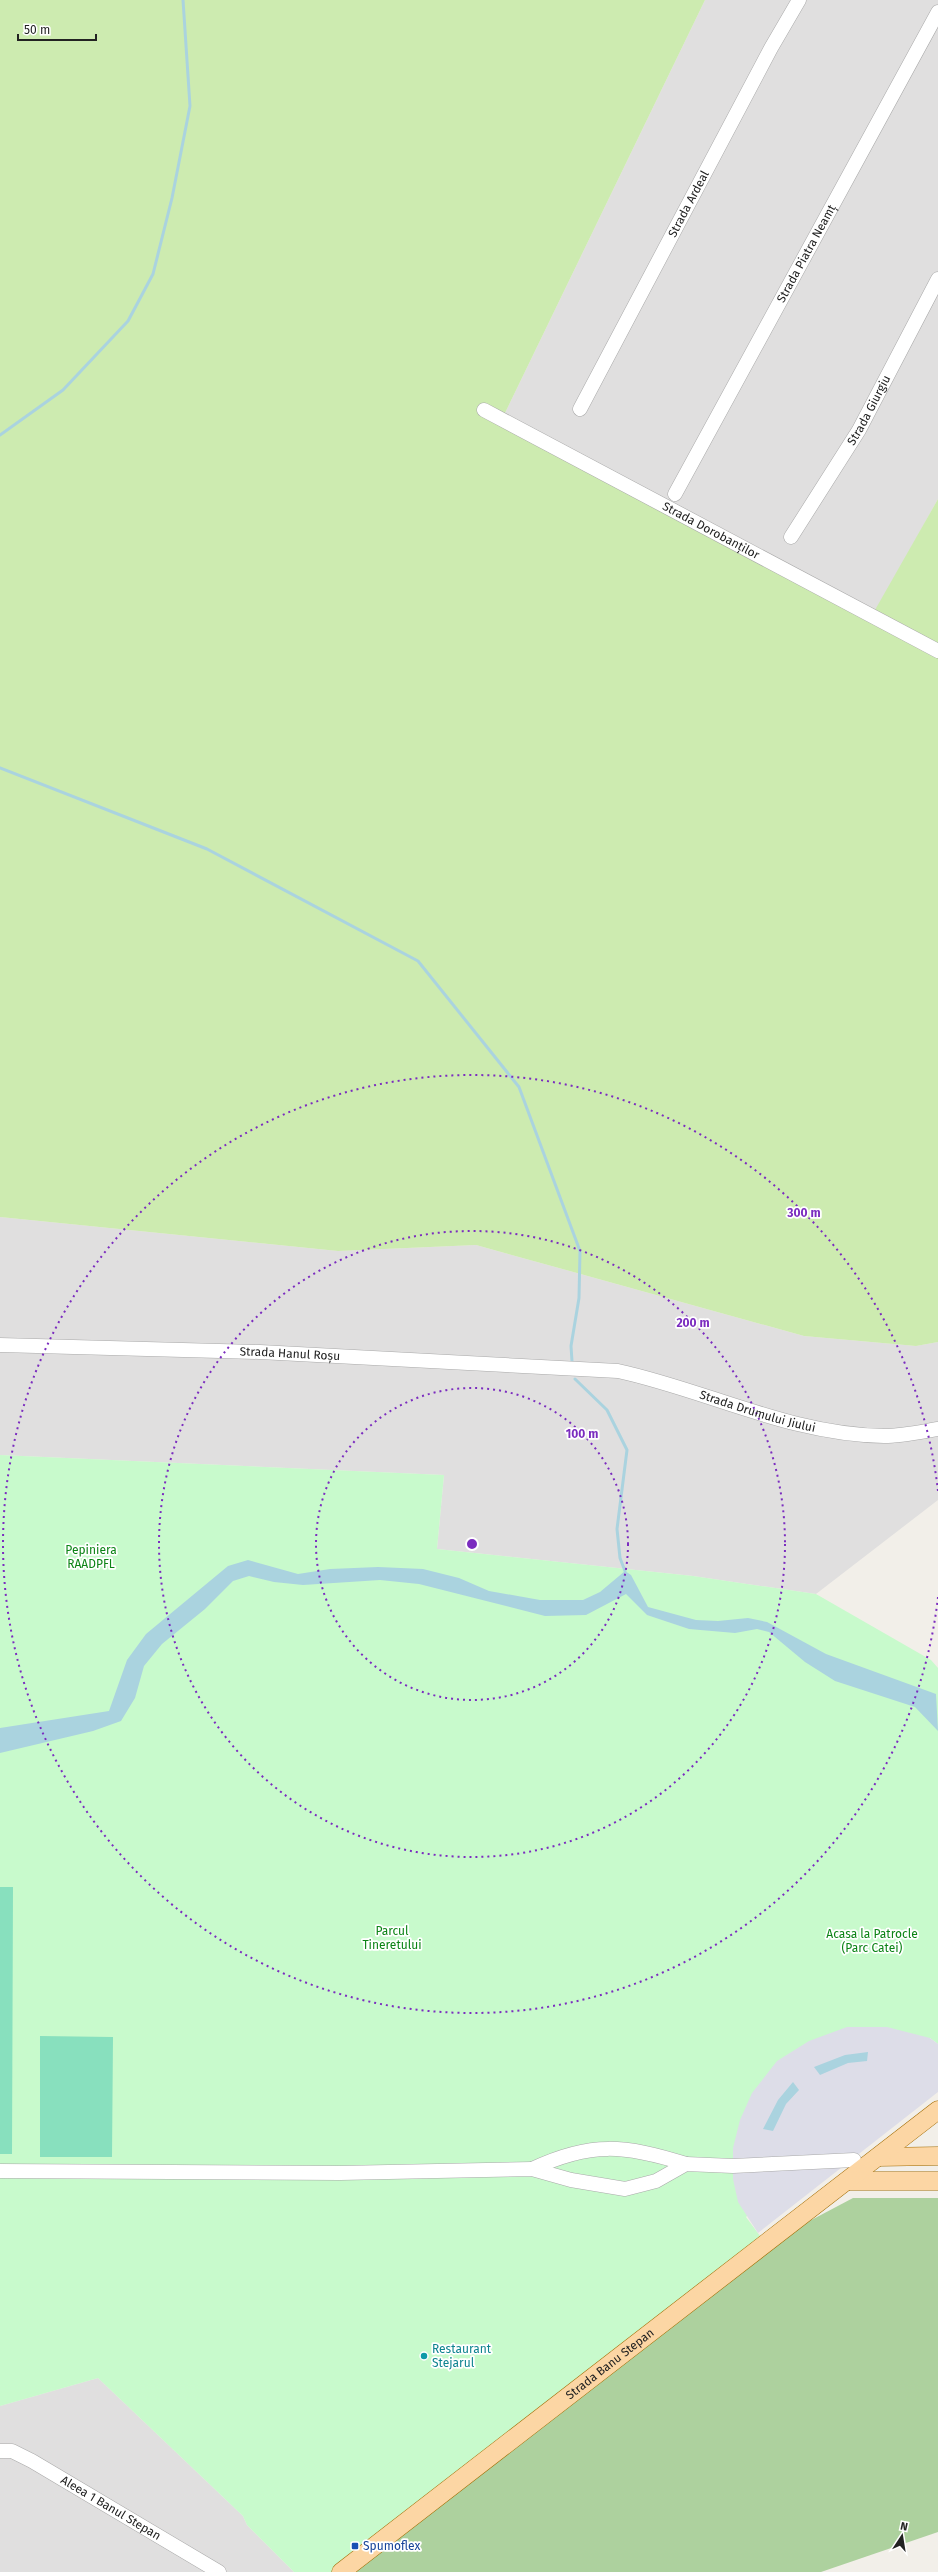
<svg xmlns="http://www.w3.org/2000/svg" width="938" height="2572" font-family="'Fira Sans',sans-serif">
	<rect width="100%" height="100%" fill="#f2efe9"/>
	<path fill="#e0dfdf" d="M705,0H938V499L872,618L505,413Z
		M0,1217L338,1251L476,1245L804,1336L916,1346L938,1342V1500L816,1594L693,1576L437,1549L444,1475L0,1455Z
		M98,2378L243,2516L247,2525L294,2572H0V2406Z"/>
	<path fill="#cdebb0" d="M0,0H705L505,413L871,617L938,499V1342L916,1346L804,1336L476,1245L338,1251L0,1217Z"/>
	<path fill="#add19e" d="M853,2198H938V2532L821,2572H342L766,2244Z"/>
	<path fill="#c8facc" d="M0,1455L444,1475L437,1549L693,1576L816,1594L931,1660L938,1668V2044L930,2038L746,2217L766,2244L342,2572H294L247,2525L243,2516L98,2378L0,2406Z"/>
	<path fill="#88e0be" d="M0,1887H13L12,2154H0Z
		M40,2036L113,2037L112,2157H40Z"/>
	<path fill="#dddde8" d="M847,2027H887L930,2038L938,2044V2092L758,2233L738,2202L733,2179V2148L740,2120L752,2093L777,2061L809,2041Z"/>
	<path fill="#aad3df" d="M248,1560L298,1574L330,1569L378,1567L423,1569L459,1578L489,1591L540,1600H583L600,1592L625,1571L631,1575L648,1607L696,1620L718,1621L748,1618L767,1622L826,1654L936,1694L938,1731L915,1707L835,1681L805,1662L769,1632L757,1629L735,1633L689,1629L647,1615L626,1594L586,1615L545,1616L419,1584L380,1580L303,1585L274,1582L249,1576L233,1581L205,1609L162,1644L144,1666L135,1698L121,1721L93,1731L0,1753V1728L109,1711L127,1660L146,1634L228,1566Z
		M868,2052L867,2061L848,2063L820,2075L814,2067L845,2055Z
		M793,2082L799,2090L786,2104L773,2131L763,2129L778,2100Z"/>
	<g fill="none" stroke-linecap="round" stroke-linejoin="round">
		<path stroke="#aad3df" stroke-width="3" d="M0,435L63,390L128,321L153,274L172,198L190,106L183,0
			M0,768L207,849L418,961L519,1087L580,1251L579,1298L571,1346L572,1361
			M575,1379L607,1410L627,1450L617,1529L620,1558L625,1571"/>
		<defs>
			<g id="minor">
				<path id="s1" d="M580,409L771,48L799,0"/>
				<path id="s2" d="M484,410L938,651"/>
				<path id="s3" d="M675,494L938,12"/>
				<path id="s4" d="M791,537L859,430L938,279"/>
				<path id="s5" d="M0,1345L260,1352L618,1371C706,1390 791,1435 884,1436C902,1436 920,1432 938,1429"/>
				<path d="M532,2169C591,2141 625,2145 686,2164"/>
				<path d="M0,2171L340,2173L532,2169L571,2180L625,2189L656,2181L686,2164L733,2166L854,2160"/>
				<path id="s6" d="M0,2451H12L32,2461L219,2572"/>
			</g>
			<g id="major">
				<path d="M878,2157L938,2156"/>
				<path d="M847,2181H938"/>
				<path id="s7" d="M341,2572L938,2110"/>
			</g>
		</defs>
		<use href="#minor" stroke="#a9a9a9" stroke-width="15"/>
		<use href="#major" stroke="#a06b00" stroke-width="19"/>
		<use href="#minor" stroke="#fff" stroke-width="14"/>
		<use href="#major" stroke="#fcd6a4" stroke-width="18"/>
	</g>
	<g fill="none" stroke="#7b2cbf" stroke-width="2" stroke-dasharray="2 4">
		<circle cx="472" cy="1544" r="156"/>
		<circle cx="472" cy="1544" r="313"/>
		<path d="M938 1597A469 469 0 1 1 938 1491"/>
	</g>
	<circle fill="#0f9aa8" stroke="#fff" stroke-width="1.5" cx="424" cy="2356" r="4"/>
	<rect fill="#1a4fb4" stroke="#fff" stroke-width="1.5" x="351" y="2542" width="8" height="8" rx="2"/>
	<g text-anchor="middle" stroke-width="3.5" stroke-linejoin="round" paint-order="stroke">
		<g font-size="12" fill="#222" stroke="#fff">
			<text dy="4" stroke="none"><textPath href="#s1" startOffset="232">Strada Ardeal</textPath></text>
			<text dy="4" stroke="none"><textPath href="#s3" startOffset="274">Strada Piatra Neamț</textPath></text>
			<text dy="4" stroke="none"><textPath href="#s4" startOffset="149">Strada Giurgiu</textPath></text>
			<text dy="4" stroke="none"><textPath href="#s2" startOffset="257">Strada Dorobanților</textPath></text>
			<text dy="4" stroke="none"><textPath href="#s5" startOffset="290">Strada Hanul Roșu</textPath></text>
			<text dy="4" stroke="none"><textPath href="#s5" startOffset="764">Strada Drumului Jiului</textPath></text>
			<text dy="4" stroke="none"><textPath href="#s7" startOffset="340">Strada Banu Stepan</textPath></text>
			<text dy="4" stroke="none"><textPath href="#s6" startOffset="126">Aleea 1 Banul Stepan</textPath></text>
		</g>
		<g font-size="12" fill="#0c8416" stroke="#fff">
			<text x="91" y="1554">Pepiniera<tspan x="91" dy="14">RAADPFL</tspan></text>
			<text x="392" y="1935">Parcul<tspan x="392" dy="14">Tineretului</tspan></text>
			<text x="872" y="1938">Acasa la Patrocle<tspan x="872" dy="14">(Parc Catei)</tspan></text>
		</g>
		<g font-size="12" fill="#0d838f" stroke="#fff" text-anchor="start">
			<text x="432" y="2353">Restaurant<tspan x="432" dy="14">Stejarul</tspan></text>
		</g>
		<g font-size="12" fill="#164399" stroke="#fff" text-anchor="start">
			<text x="363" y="2550">Spumoflex</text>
		</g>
	</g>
	<circle cx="472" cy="1544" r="6" fill="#7b2cbf" stroke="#fff" stroke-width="2"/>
	<g font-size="12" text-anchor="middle" font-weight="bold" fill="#7b2cbf" stroke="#fff" stroke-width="3.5" stroke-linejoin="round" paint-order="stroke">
		<text x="804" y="1217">300 m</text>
		<text x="693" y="1327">200 m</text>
		<text x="582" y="1438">100 m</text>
	</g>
	<g transform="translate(902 2536) rotate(12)" stroke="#ffffff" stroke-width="3" paint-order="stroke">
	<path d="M0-3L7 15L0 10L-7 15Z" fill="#222222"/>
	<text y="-6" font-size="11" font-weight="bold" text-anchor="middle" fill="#222222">N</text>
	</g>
	<path d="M18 34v6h78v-6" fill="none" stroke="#222222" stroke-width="2"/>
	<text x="24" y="34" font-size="12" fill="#222222" stroke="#ffffff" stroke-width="3" paint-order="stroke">50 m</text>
</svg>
